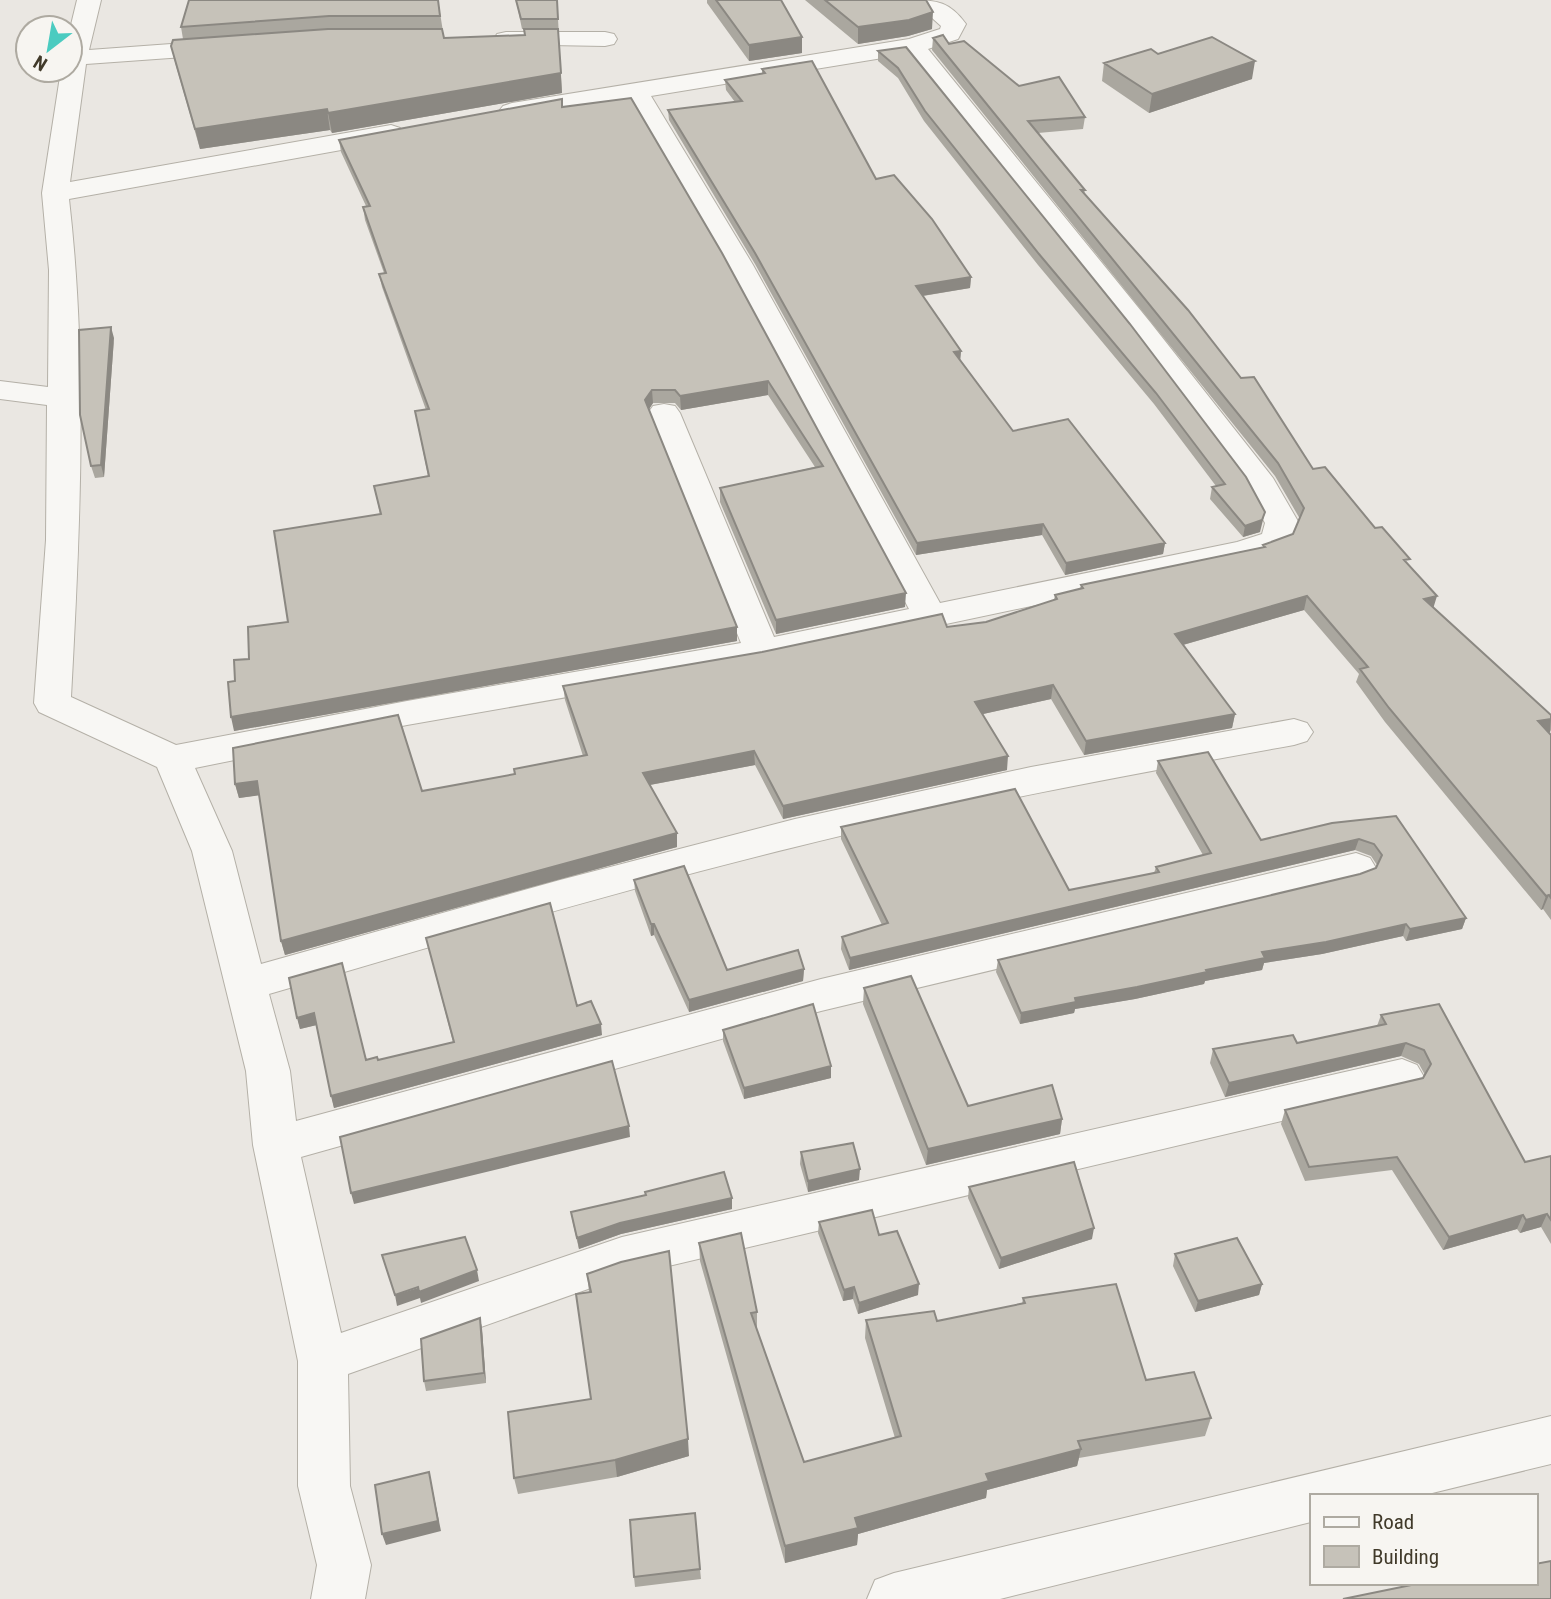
<svg xmlns="http://www.w3.org/2000/svg" width="1551" height="1599" font-family="'Roboto Condensed',sans-serif">
	<rect width="100%" height="100%" fill="#eae7e2"/>
	<g fill="none" stroke-linecap="round" stroke-linejoin="round">
		<defs>
			<path id="minor" d="M77,0H101L89,50L226,40L235,42L238,47L235,52L226,54L86,64L70,182L391,125L400,128L404,133L400,138L391,141L69,199C88,363 80,532 71,697L176,745L407,701L741,643L648,413L653,406L664,404L675,406L680,413L774,637L909,609L725,265L628,100L512,119L503,116L499,111L503,106L512,103L909,39L940,29L941,26L912,0C937,0 950,2 966,24L958,39L928,49L1150,322L1273,478L1299,523L1288,547L1244,561L762,663L407,725L195,768L232,851L261,964L560,880L795,819L1031,767L1294,719L1307,723L1313,732L1307,741L1294,745C1127,775 960,806 795,847C619,890 444,943 269,994L290,1071L296,1121L821,979L1356,853L1370,858L1376,868L1370,878L1356,883L821,1011L301,1157L341,1333L622,1237L1402,1059L1417,1065L1424,1077L1417,1089L622,1277L348,1374L350,1486L371,1565L365,1599H311L317,1565L298,1486V1361L253,1145L246,1071L192,851L157,767L39,712L34,703L46,540L47,405L0,399V381L48,387L49,270L42,193L61,70H70V29ZM907,54L1130,334L1246,487L1265,523L1262,534L1237,542L940,603L753,265L651,96Z
				M506,32H605L614,34L617,39L614,44L605,46L497,44L494,39L497,34Z
				M1551,1416V1464L1420,1496H1311V1522L1000,1599H867L875,1580L894,1573Z"/>
		</defs>
		<use href="#minor" stroke="#b4b0a7" stroke-width="2"/>
		<use href="#minor" fill="#f8f7f4" fill-rule="evenodd"/>
	</g>
	<path fill="#aaa79f" d="M438,0L444,38L524,35V29H522L516,0H557L562,93L332,133L330,130L200,149L176,66L171,46L183,39L181,27Z
		M707,0H781L802,37V53L749,61L707,3Z
		M805,0H926L932,29L908,36L858,44Z
		M933,38L949,44L1019,86L1085,117L1083,129L1038,133L1085,190L1084,194L1241,378L1313,469L1375,528L1409,565L1434,608L1551,715V730L1550,732H1548L1551,735V920L1543,909L1541,910L1385,722L1356,682L1359,674L1304,610L1183,645L1235,714L1232,728L1084,755L1051,699L983,714L1007,770L783,819L755,765L650,785L677,847L285,955L281,941L259,795L239,798L235,784L422,791L514,774V769L583,756L565,700L563,686L947,627L986,622L1054,600L1055,595L1080,589L1081,585L1263,547V545L1293,534L1300,519L1275,476L932,50Z
		M906,47L1260,532L1243,537L1210,499L1212,487L1216,486L1154,404L1038,265L924,121L898,78L878,61V51Z
		M1158,54L1252,79L1149,113L1102,81L1104,63Z
		M762,69L876,179L971,277L970,288L923,296L961,351L960,360L1013,431L1165,543L1163,554L1065,575L1042,535L916,555L755,264L669,120L668,110L735,102L726,90L725,80L762,74Z
		M631,98L905,607L776,634L720,502V488L815,467L768,395L681,410L675,403H653L649,409L737,641L234,731L235,681L249,659L288,622L380,514L374,486L428,476L415,411L426,410L382,287L379,274L384,273L365,220L363,207L366,206L341,152L339,140Z
		M114,338L104,477L95,478L91,466Z
		M1158,761L1261,840L1396,816L1466,918L1462,929L1406,941L1403,936L1322,954L1264,963L1262,970L1205,981L1204,984L1135,999L1075,1009L1074,1013L1020,1024L996,972L998,960L1360,874L1376,868L1377,865L1371,856L1355,850L849,970L841,949L842,937L882,925L841,839V827L1069,890L1154,873L1156,867L1203,855L1156,773Z
		M634,880L727,970L804,969L803,981L689,1012L654,935L651,936L635,891Z
		M426,938L577,1006L602,1035L334,1108L316,1025L300,1029L289,978L366,1060H378L453,1042Z
		M864,988L968,1106L1062,1119L1060,1134L926,1165L863,1004Z
		M1439,1004L1525,1162L1551,1156V1244L1541,1227L1520,1233L1517,1229L1443,1250L1392,1170L1305,1181L1281,1124L1285,1110L1423,1078L1425,1075L1419,1064L1401,1056L1225,1097L1210,1063L1213,1049L1297,1043L1377,1026L1381,1015Z
		M723,1030L831,1066V1078L744,1099L723,1041Z
		M801,1152L859,1180L808,1192L800,1164Z
		M969,1187L1092,1239L999,1269L968,1198Z
		M645,1192L732,1209L621,1234L579,1249L573,1224L571,1212L645,1195Z
		M819,1222L879,1235L918,1295L858,1314L853,1299L843,1301L818,1233Z
		M699,1243L757,1312V1330L804,1462L895,1438L865,1338L866,1320L937,1321L1022,1304L1023,1298L1146,1380L1211,1418L1205,1436L1079,1458L1077,1466L987,1490L986,1498L858,1534L857,1545L785,1563L700,1261Z
		M1175,1254L1262,1284L1259,1295L1195,1312L1173,1266Z
		M587,1274L689,1456L617,1477L518,1494L514,1478L591,1399L589,1292Z
		M480,1318L482,1329L486,1383L426,1391L424,1381Z
		M700,1569L701,1579L635,1587L634,1577Z"/>
	<path fill="#8b8882" d="M933,12L932,29L908,36L858,44V27Z
		M558,29L562,93L332,133L328,113Z
		M802,37V53L749,61V45Z
		M1255,61L1252,79L1149,113L1152,94Z
		M327,109L330,130L200,149L195,129Z
		M971,277L970,288L915,297L916,286Z
		M111,327L114,338L104,477L101,465Z
		M961,351L960,362L954,352Z
		M768,381V395L681,410L680,396Z
		M652,390L653,403L646,414L645,400Z
		M1265,512L1260,532L1243,537L1245,526Z
		M1043,524L1042,535L916,555L917,543Z
		M1165,543L1163,554L1065,575L1066,563Z
		M906,593L905,607L776,634V620Z
		M1307,596L1304,610L1172,648L1175,634Z
		M1437,596L1433,609L1424,599Z
		M737,627V641L234,731L231,717Z
		M1053,685L1051,699L974,716L975,702Z
		M1235,714L1232,728L1084,755L1086,741Z
		M1551,719L1550,732L1533,735L1538,721Z
		M754,751L755,765L644,786L643,773Z
		M1008,756L1007,770L783,819V806Z
		M257,781L261,795L239,798L235,784Z
		M677,833V847L285,955L281,941Z
		M1359,839L1355,850L849,970L850,958Z
		M1549,895L1543,909L1541,910L1546,896Z
		M1466,918L1462,929L1406,941L1410,929Z
		M651,924H654V935L651,936Z
		M1406,924L1403,936L1322,954L1264,963L1262,970L1205,981L1204,984L1135,999L1075,1009L1074,1013L1020,1024L1021,1013L1075,998L1206,970L1262,952Z
		M804,969L803,981L689,1012V1000Z
		M314,1013L317,1025L300,1029L297,1018Z
		M601,1024L602,1035L334,1108L331,1096Z
		M1406,1043L1401,1056L1225,1097L1229,1083Z
		M831,1066V1078L744,1099V1088Z
		M1062,1119L1060,1134L926,1165L928,1149Z
		M629,1126L630,1137L354,1204L351,1193Z
		M860,1169L859,1180L808,1192V1181Z
		M732,1198V1209L621,1234L579,1249L577,1238L620,1223Z
		M1547,1214L1541,1227L1520,1233L1526,1220Z
		M1523,1215L1517,1229L1443,1250L1449,1237Z
		M1094,1228L1092,1239L999,1269L1001,1258Z
		M477,1270L479,1281L421,1303L420,1298L397,1306L395,1295Z
		M919,1284L918,1295L858,1314L859,1303Z
		M1262,1284L1259,1295L1195,1312L1198,1301Z
		M854,1287L853,1299L843,1301L844,1290Z
		M480,1318L482,1329L486,1383L484,1373Z
		M688,1439L689,1456L617,1477L615,1460Z
		M1081,1449L1077,1466L987,1490L986,1498L858,1534L857,1545L785,1563V1546L855,1518L986,1474Z
		M429,1472L441,1531L386,1545L382,1534Z"/>
	<path fill="#c6c2b9" stroke="#8b8882" stroke-width="2" d="M189,0H438L440,16H329L181,27Z
		M516,0H557L558,19H521Z
		M716,0H781L802,37L749,45Z
		M825,0H926L933,12L909,20L858,27Z
		M328,29H442L444,38L525,35L524,29H558L561,73L328,113L327,109L195,129L171,46L173,40Z
		M943,35L949,44L964,41L1019,86L1059,77L1085,117L1028,121L1085,190H1081L1188,310L1241,378L1254,377L1313,469L1325,467L1375,528L1382,527L1410,559L1404,560L1437,596L1424,599L1551,715V719L1538,721L1551,735V898L1549,895L1546,896L1389,708L1360,669L1368,667L1307,596L1175,634L1235,714L1086,741L1053,685L975,702L1008,756L783,806L754,751L643,773L677,833L281,941L257,781L235,784L233,748L398,715L422,791L515,774L514,769L587,755L563,686L762,652L942,614L947,627L986,622L1057,599L1055,595L1083,588L1081,585L1265,547L1263,545L1293,534L1304,508L1278,463L933,38Z
		M1212,37L1255,61L1152,94L1104,63L1151,49L1158,54Z
		M906,47L1130,324L1246,477L1265,512L1262,520L1245,526L1212,487L1225,484L1156,393L1039,254L925,111L898,68L878,51Z
		M812,61L876,179L894,175L932,219L971,277L916,286L961,351L954,352L1013,431L1068,419L1165,543L1066,563L1043,524L917,543L755,253L668,110L742,101L725,80L765,73L762,69Z
		M631,98L722,253L906,593L776,620L720,488L823,466L768,381L680,396L675,390H652L645,400L737,627L231,717L228,682L235,681L234,660L249,659L248,627L288,622L274,531L381,514L374,486L429,476L415,411L429,409L379,274L386,273L363,207L370,206L339,140L562,99V107Z
		M111,327L101,465L91,466L80,415L79,330Z
		M1208,752L1261,840L1332,823L1396,816L1466,918L1410,929L1406,924L1326,942L1262,952L1265,958L1206,970L1207,972L1137,987L1075,998L1076,1002L1021,1013L998,960L1360,874L1376,868L1382,855L1374,844L1359,839L850,958L842,937L888,923L841,827L1015,789L1069,890L1159,872L1156,867L1211,853L1158,761Z
		M684,866L727,970L798,950L804,969L689,1000L654,924H651L634,880Z
		M550,903L577,1006L591,1001L601,1024L331,1096L314,1013L297,1018L289,978L342,963L366,1060L377,1057L378,1060L454,1042L426,938Z
		M911,976L968,1106L1052,1085L1062,1119L928,1149L864,988Z
		M813,1004L831,1066L744,1088L723,1030Z
		M1439,1004L1525,1162L1551,1156V1220L1547,1214L1526,1220L1523,1215L1449,1237L1397,1157L1309,1167L1285,1110L1423,1078L1431,1064L1424,1050L1406,1043L1229,1083L1213,1049L1293,1035L1297,1043L1386,1024L1381,1015Z
		M612,1061L629,1126L351,1193L340,1137Z
		M853,1143L860,1169L808,1181L801,1152Z
		M1074,1162L1094,1228L1001,1258L969,1187Z
		M724,1172L732,1198L620,1223L577,1238L571,1212L646,1195L645,1192Z
		M872,1210L879,1235L897,1231L919,1284L859,1303L854,1287L844,1290L819,1222Z
		M741,1233L757,1312L751,1313L804,1462L901,1436L866,1320L934,1311L937,1321L1025,1303L1023,1298L1116,1284L1146,1380L1194,1372L1211,1418L1078,1441L1081,1449L986,1474L989,1481L855,1518L858,1528L785,1546L699,1243Z
		M465,1237L477,1270L419,1292L418,1287L395,1295L382,1255Z
		M1237,1238L1262,1284L1198,1301L1175,1254Z
		M669,1251L688,1439L615,1460L514,1478L508,1412L591,1399L576,1294L591,1292L587,1274L621,1262Z
		M480,1318L484,1373L424,1381L421,1339Z
		M429,1472L438,1521L382,1534L375,1485Z
		M695,1513L700,1569L634,1577L630,1520Z
		M1551,1561V1599H1343L1421,1583H1535V1564Z"/>
	<rect x="1310" y="1494" width="228" height="91" fill="#f7f5f1" stroke="#aeaaa1" stroke-width="2"/>
	<rect x="1324" y="1517" width="35" height="10" fill="#f8f7f4" stroke="#aeaaa1" stroke-width="2"/>
	<text x="1372" y="1529" font-size="21" fill="#413a2a">Road</text>
	<rect x="1324" y="1546" width="35" height="21" fill="#c6c2b9" stroke="#aeaaa1" stroke-width="2"/>
	<text x="1372" y="1564" font-size="21" fill="#413a2a">Building</text>
	<g transform="translate(49 49) rotate(211)"><circle r="33" fill="#f7f5f1" stroke="#aeaaa1" stroke-width="2"/>
	<path d="M0-5L12 26L0 18L-12 26Z" fill="#4bcbc0"/>
	<text y="-10" font-size="19" font-weight="bold" text-anchor="middle" fill="#413a2a">N</text>
	</g>
</svg>
